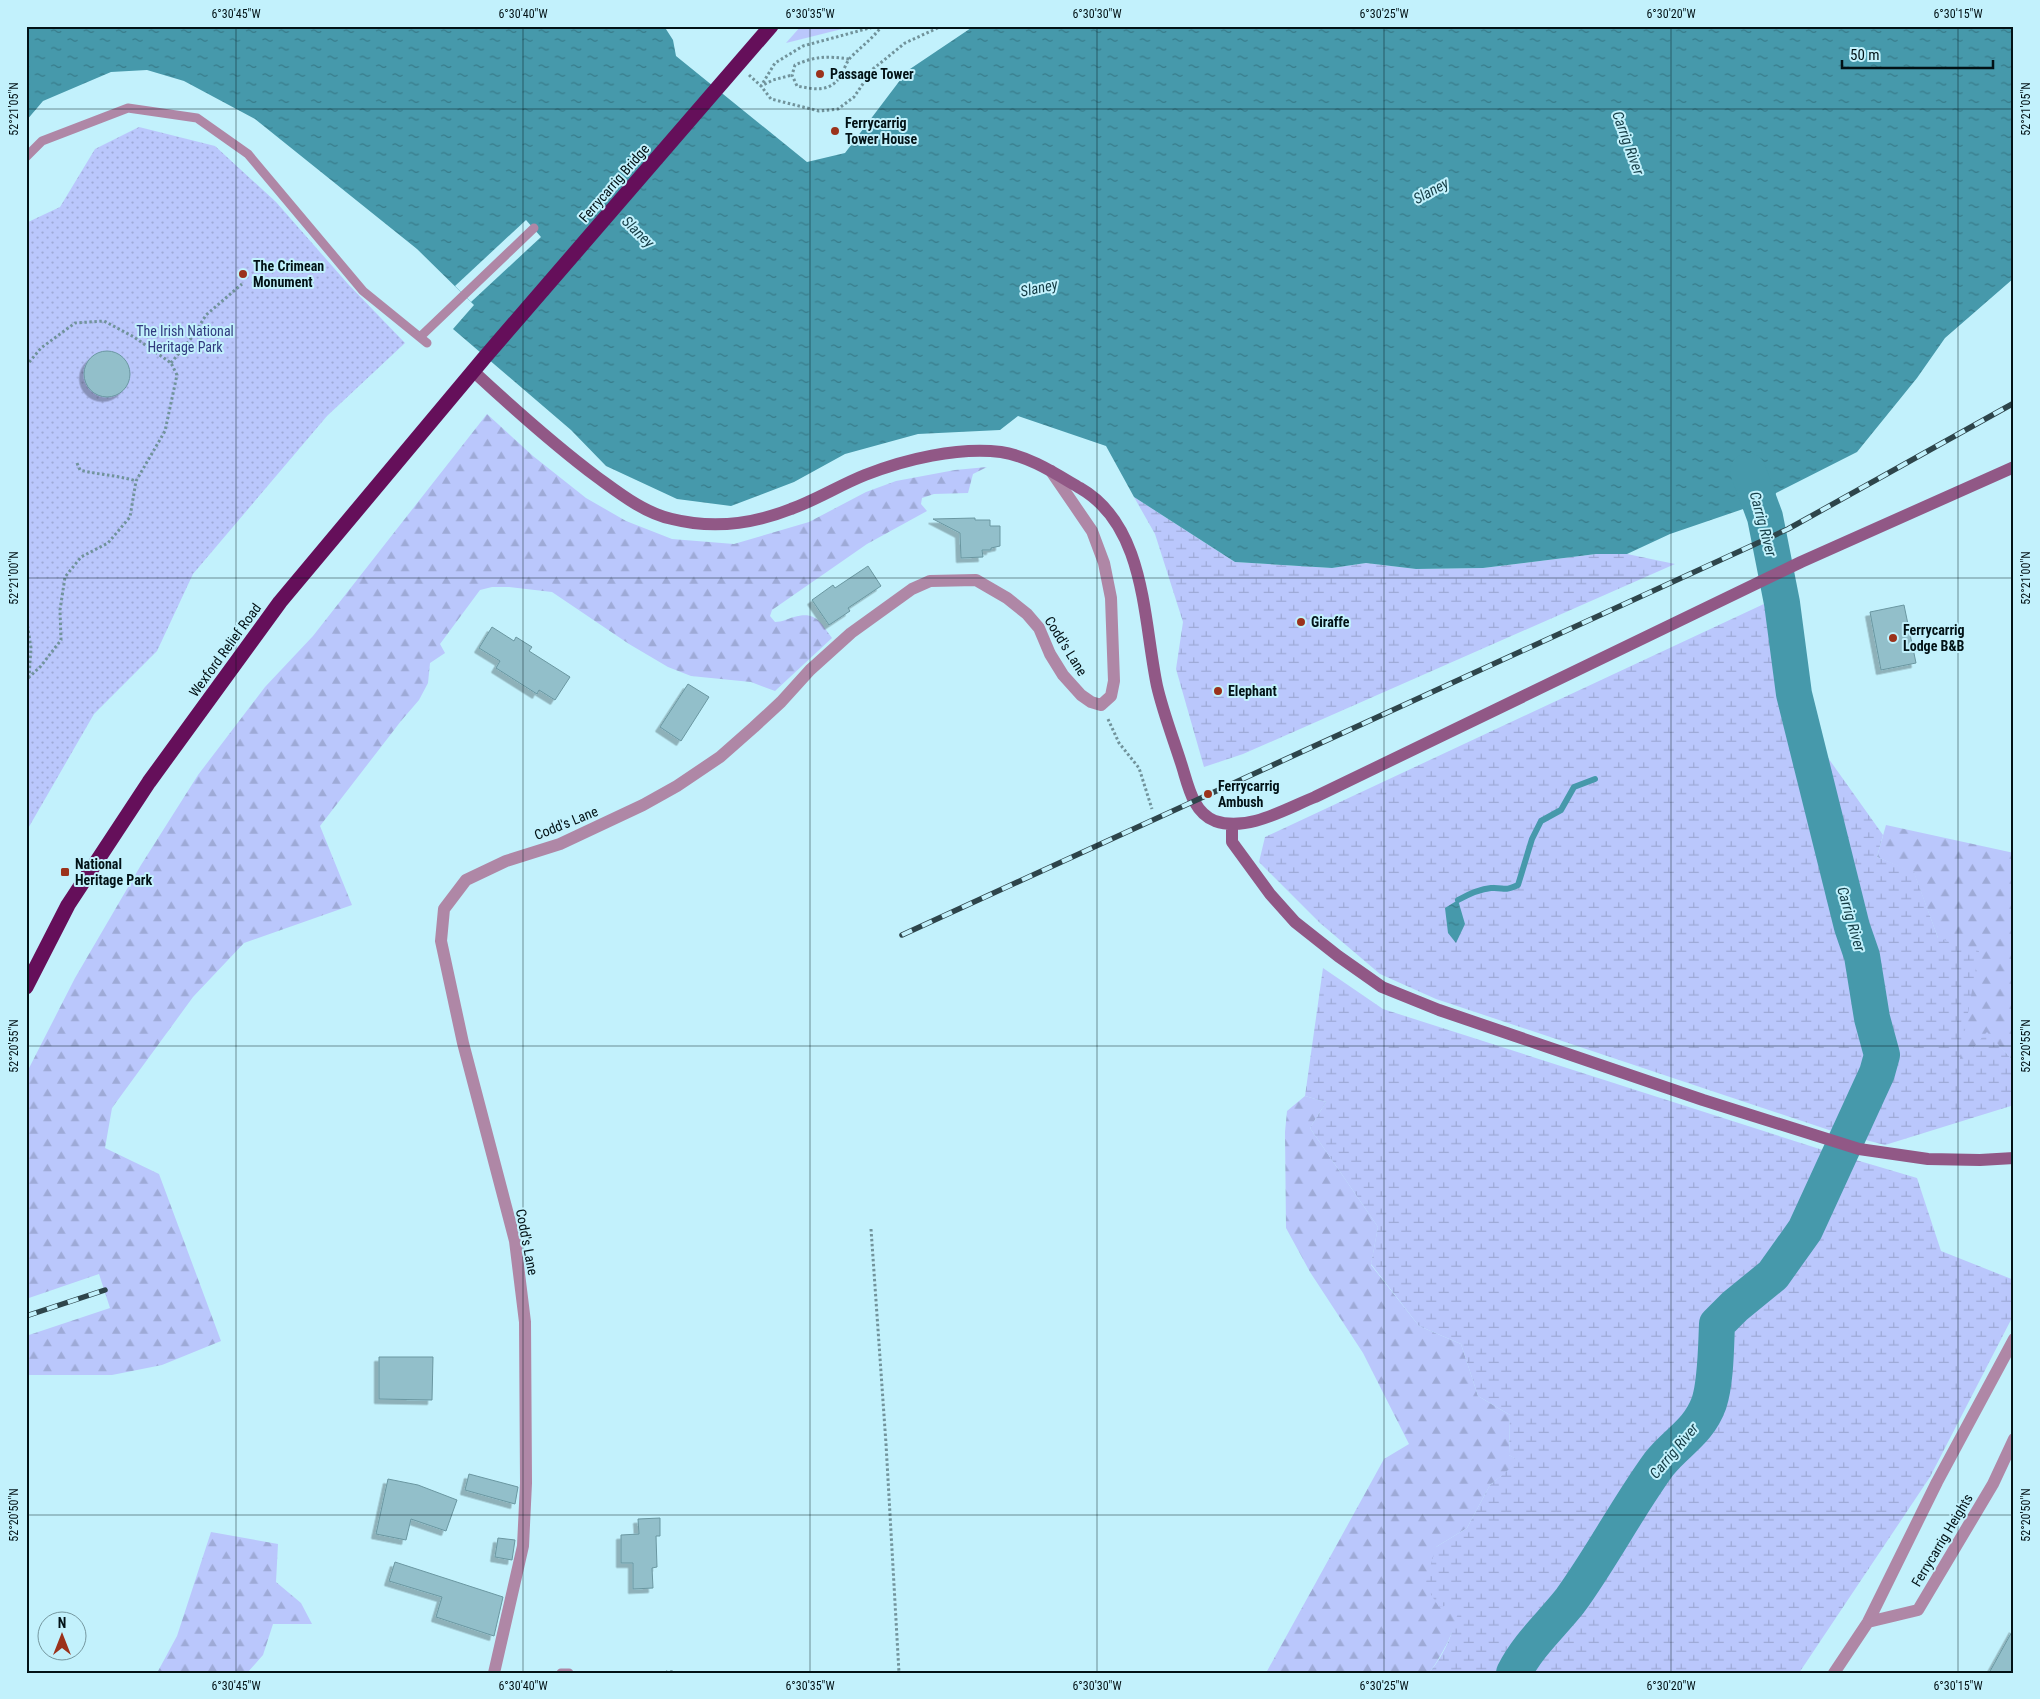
<svg xmlns="http://www.w3.org/2000/svg" width="2040" height="1699" font-family="'Roboto Condensed',sans-serif">
	<defs>
		<pattern id="forest-firs" width="22" height="20" patternUnits="userSpaceOnUse" patternTransform="scale(1.25)"><rect width="22" height="20" fill="#bac7fc"/><path d="M5 1l3.5 6h-7zM16 11l3.5 6h-7z" fill="#9eaad7"/></pattern>
		<pattern id="wetland-marsh" width="20" height="14" patternUnits="userSpaceOnUse" patternTransform="scale(1.25)"><rect width="20" height="14" fill="#bac7fc"/><path d="M1 5h8M5 5V1M11 12h8M15 12V8" fill="none" stroke="#9eaad7"/></pattern>
		<pattern id="park-dots" width="8" height="8" patternUnits="userSpaceOnUse" patternTransform="scale(1.25)"><rect width="8" height="8" fill="#bac7fc"/><path d="M2 2h.1M6 6h.1" fill="none" stroke="#9eaad7" stroke-width="1.8" stroke-linecap="round"/></pattern>
		<pattern id="water-ripples" width="26" height="14" patternUnits="userSpaceOnUse" patternTransform="scale(1.25)"><rect width="26" height="14" fill="#4699ab"/><path d="M2 4q2-2 4 0t4 0M15 11q2-2 4 0t4 0" fill="none" stroke="#387b8a"/></pattern>
		<filter id="shadow"><feDropShadow dx="-4.5" dy="4.5" stdDeviation="0" flood-color="#0004"/></filter>
	</defs>
	<rect width="100%" height="100%" fill="#c2f1fc"/>
	<path fill="#bac7fc" d="M801,26H854L786,43Z"/>
	<path fill="url(#forest-firs)" d="M487,414L533,456L586,498L626,521L672,539L734,544L809,522L866,492L896,481L955,470L987,467L973,474L968,493L934,494L922,498L921,504L927,511L867,544L772,610L770,616L775,622C783,622 786,619 794,617C816,611 820,622 832,638L775,691L751,682L691,676L668,667L629,644L552,592L509,587H492L480,590L440,644L445,653L430,663L428,683L419,700L401,721L320,826L352,905L244,943L193,997L112,1108L105,1148L159,1174L221,1341L162,1365L112,1375H26V1336L110,1308L99,1274L26,1299V1074L75,978L141,865L198,775L265,687L313,636Z
		M1886,825L2014,853V1062L1987,1033L1959,1065L1938,938L1914,873L1877,857Z
		M1305,1096L1326,1102L1310,1128L1378,1227L1371,1265L1419,1326L1461,1344L1478,1396L1510,1415L1509,1455L1520,1461L1490,1485L1467,1528L1436,1547C1442,1560 1458,1589 1460,1601C1463,1617 1439,1661 1429,1673H1266L1384,1459L1409,1444L1363,1353L1310,1272L1286,1228L1285,1132L1287,1111Z
		M211,1532L278,1544L276,1582L301,1603L312,1624H273L263,1655L247,1673H157L177,1636Z"/>
	<path fill="url(#wetland-marsh)" d="M1134,497L1235,562L1332,568L1366,563L1416,569L1483,568L1596,554H1627L1675,564L1243,754L1204,767L1176,669L1183,622L1155,534Z
		M1766,603L1796,740L1826,755L1883,835L1877,857L1914,872L1938,938L1979,951L1959,1064L1987,1032L2014,1062V1105L1885,1145L1835,1132L1436,999L1380,974L1320,923L1259,862L1265,837Z
		M1323,968L1383,1009L1829,1152L1917,1178L1941,1251L2014,1280V1314L1930,1477L1799,1673H1527L1517,1667L1505,1673H1429C1446,1653 1455,1628 1460,1603L1439,1607L1425,1585L1436,1547L1467,1528L1490,1485L1519,1461L1509,1455L1510,1415L1478,1396L1461,1344L1419,1326L1371,1264L1378,1227L1310,1128L1326,1102L1305,1096Z"/>
	<path fill="url(#park-dots)" d="M139,127L215,146L276,202L348,284L405,343L327,416L193,574L157,651L94,714L26,832V223L60,207L95,149Z"/>
	<path fill="url(#water-ripples)" d="M26,26H664L673,40L676,56L807,162L845,153L907,71L974,26H2014V278L1945,338L1917,378L1857,452L1776,493L1765,517L1749,507L1670,534L1627,554H1596L1483,568L1416,569L1366,563L1332,568L1235,562L1134,497L1106,446L1018,416L1000,430L918,434L845,454L794,482L731,506L677,499L606,466L571,430L453,329L474,305L417,249L255,119L184,81L147,70L111,72L43,101L26,121Z
		M1458,900L1465,924L1456,943L1448,933L1445,908Z"/>
	<path fill="#c2f1fc" d="M526,220L541,237L471,302L455,286Z"/>
	<g fill="none" stroke-linecap="round" stroke-linejoin="round">
		<path stroke="#4699ab" stroke-width="6" d="M1458,900C1467,895 1480,889 1491,888C1505,887 1503,892 1518,885L1532,839L1541,821L1561,810L1574,787L1595,779"/>
		<path stroke="#4699ab" stroke-width="36" d="M1514,1673C1528,1645 1551,1625 1570,1601C1602,1557 1627,1508 1659,1464C1676,1442 1698,1433 1709,1403C1716,1382 1716,1346 1717,1324L1735,1306L1773,1275L1805,1230L1877,1073L1882,1055L1872,1018L1862,956L1852,927L1794,694L1782,603L1765,517L1748,471"/>
	</g>
	<path fill="#92bfca" stroke="#6a97a1" filter="url(#shadow)" d="M84 374a23 23 0 1 1 46 0a23 23 0 1 1-46 0Z
		M975,518V520H990V526H1000V546L991,548V550H982L983,557L961,558L960,533L933,519Z
		M868,566L881,586L848,608L850,611L829,625L812,600L833,585L835,588Z
		M1904,605L1916,663L1881,670L1870,612Z
		M492,627L514,641L516,637L532,647L529,651L570,677L555,700L539,690L537,694L496,668L500,661L479,648Z
		M688,684L709,697L681,741L660,727Z
		M379,1357H433L432,1400L379,1399Z
		M469,1474L518,1487L515,1504L465,1490Z
		M388,1479L418,1485L457,1500L446,1531L411,1519L406,1540L376,1534Z
		M660,1518V1536H656L657,1567L652,1568L653,1588L633,1589V1563H621V1535L639,1534L638,1519Z
		M498,1538L515,1540L512,1560L495,1557Z
		M395,1562L503,1597L494,1636L436,1617L442,1597L389,1581Z
		M2014,1628V1673H1989Z"/>
	<g fill="none" stroke-linecap="round" stroke-linejoin="round">
		<path stroke="#71939b" stroke-width="3" stroke-dasharray="2.5 2.5" stroke-linecap="butt" d="M877,26L803,46L775,63L761,86L771,99L819,111L838,109L854,97L873,69L905,43L942,26
			M849,59C827,56 816,56 795,65L792,75L797,86C813,89 829,93 840,77C844,71 846,62 851,57C862,46 872,39 882,26
			M749,75L761,86L773,80L792,75
			M171,363L193,336L206,315L242,284
			M26,366L41,348L75,323L104,321L134,337L171,363L177,375L165,431L136,481L130,517L108,543L81,557L65,577L60,610L61,640L41,666L26,680
			M77,463L80,470C99,475 117,475 136,481
			M26,616L31,648L29,677
			M1108,719L1119,743L1139,768L1152,809
			M871,1229L886,1444L899,1673
			M666,1673L668,1671L677,1673"/>
		<path stroke="#af87a6" stroke-width="9" d="M26,157L42,141L128,108L197,118L248,154L363,291L427,343
			M420,337L534,228
			M561,1673H569"/>
		<path stroke="#af87a6" stroke-width="12" d="M1868,1622L1918,1610L1993,1484L2014,1439
			M494,1673L523,1546L526,1483L525,1322L515,1241L463,1043L441,941L444,909L466,880L506,861L560,844L643,805L677,786L720,757L754,727L781,702L810,670L851,633L912,589L930,581L976,580L1007,598L1027,614L1039,628L1050,654L1063,675L1081,695L1091,702L1101,705L1111,696L1114,681L1111,598L1104,563L1092,531L1051,471
			M1834,1673L1868,1622L1937,1482L2014,1339"/>
		<path stroke="#915886" stroke-width="12" d="M473,371C513,408 553,444 597,477C619,493 644,513 672,519C712,529 753,524 791,509C816,500 840,485 865,475C906,459 957,447 1001,452C1029,456 1056,474 1080,488C1146,526 1143,619 1157,686C1163,712 1173,738 1181,763C1188,784 1192,812 1215,821C1248,832 1285,809 1315,797L1801,562L2014,467
			M1232,824V842L1270,894L1295,922L1338,956L1382,987L1439,1010L1703,1100L1859,1149L1928,1159L1980,1160L2014,1158"/>
		<path stroke="#650f5a" stroke-width="15" d="M26,987L68,905L149,782L280,602L485,357L771,26"/>
		<defs>
			<path id="rail" d="M902,935L1788,529L2014,403
				M26,1316L105,1290"/>
		</defs>
		<use href="#rail" stroke="#2e454b" stroke-width="5.5"/>
		<use href="#rail" stroke="#c2f1fc" stroke-width="4" stroke-dasharray="11" stroke-linecap="butt"/>
	</g>
	<path fill="none" stroke="#021216" stroke-width="1" stroke-opacity="0.45" d="M236,26V1673M523,26V1673M810,26V1673M1097,26V1673M1384,26V1673M1671,26V1673M1958,26V1673M26,109H2014M26,578H2014M26,1046H2014M26,1515H2014"/>
	<g fill="#9b321b" stroke="#c2f1fc" stroke-width="2">
		<circle cx="820" cy="74" r="5"/>
		<circle cx="835" cy="131" r="5"/>
		<circle cx="243" cy="274" r="5"/>
		<circle cx="1301" cy="622" r="5"/>
		<circle cx="1893" cy="638" r="5"/>
		<circle cx="1218" cy="691" r="5"/>
		<circle cx="1208" cy="794" r="5"/>
		<rect x="60" y="867" width="10" height="10" rx="2.5"/>
	</g>
	<g text-anchor="middle" stroke-width="4" stroke-linejoin="round" paint-order="stroke">
		<g font-size="14" font-weight="bold" fill="#021216" stroke="#c2f1fc" text-anchor="start">
			<text x="830" y="79">Passage Tower</text>
			<text x="845" y="128">Ferrycarrig<tspan x="845" dy="16">Tower House</tspan></text>
			<text x="253" y="271">The Crimean<tspan x="253" dy="16">Monument</tspan></text>
			<text x="1311" y="627">Giraffe</text>
			<text x="1903" y="635">Ferrycarrig<tspan x="1903" dy="16">Lodge B&amp;B</tspan></text>
			<text x="1228" y="696">Elephant</text>
			<text x="1218" y="791">Ferrycarrig<tspan x="1218" dy="16">Ambush</tspan></text>
			<text x="75" y="869">National<tspan x="75" dy="16">Heritage Park</tspan></text>
		</g>
		<g font-size="14" fill="#021216" stroke="#c2f1fc">
			<text transform="translate(614 183) rotate(-49)" y="5">Ferrycarrig Bridge</text>
			<text transform="translate(1066 646) rotate(58)" y="5">Codd's Lane</text>
			<text transform="translate(225 650) rotate(-54)" y="5">Wexford Relief Road</text>
			<text transform="translate(566 823) rotate(-22)" y="5">Codd's Lane</text>
			<text transform="translate(527 1242) rotate(79)" y="5">Codd's Lane</text>
			<text transform="translate(1942 1540) rotate(-59)" y="5">Ferrycarrig Heights</text>
		</g>
		<g font-size="14" fill="#313a7e" stroke="#c2f1fc">
			<text x="185" y="336">The Irish National<tspan x="185" dy="16">Heritage Park</tspan></text>
		</g>
		<g font-size="15" font-style="italic" fill="#153c45" stroke="#c2f1fc">
			<text transform="translate(1628 143) rotate(70)" y="5">Carrig River</text>
			<text transform="translate(1431 191) rotate(-29)" y="5">Slaney</text>
			<text transform="translate(638 232) rotate(44)" y="5">Slaney</text>
			<text transform="translate(1039 288) rotate(-12)" y="5">Slaney</text>
			<text transform="translate(1763 524) rotate(75)" y="5">Carrig River</text>
			<text transform="translate(1851 919) rotate(74)" y="5">Carrig River</text>
			<text transform="translate(1674 1451) rotate(-50)" y="5">Carrig River</text>
		</g>
	</g>
	<rect width="2040" height="1699" fill="none" stroke="#c2f1fc" stroke-width="55"/>
	<g transform="translate(62 1636)"><circle r="24" fill="#c2f1fc" stroke="#7598a0"/>
	<path d="M0-4L9 19L0 12L-9 19Z" fill="#9b321b"/>
	<text y="-8" font-size="14" font-weight="bold" text-anchor="middle" fill="#021216">N</text>
	</g>
	<path d="M1842 60v8h151v-8" fill="none" stroke="#021216" stroke-width="2.5"/>
	<text x="1850" y="60" font-size="15" fill="#021216" stroke="#c2f1fc" stroke-width="4" paint-order="stroke">50 m</text>
	<rect x="28" y="28" width="1984" height="1644" fill="none" stroke="#021216" stroke-width="2"/>
	<g font-size="12" text-anchor="middle" fill="#021216">
		<text x="236" y="18">6°30'45"W</text>
		<text x="523" y="18">6°30'40"W</text>
		<text x="810" y="18">6°30'35"W</text>
		<text x="1097" y="18">6°30'30"W</text>
		<text x="1384" y="18">6°30'25"W</text>
		<text x="1671" y="18">6°30'20"W</text>
		<text x="1958" y="18">6°30'15"W</text>
		<text transform="translate(14 109) rotate(-90)" y="4">52°21'05"N</text>
		<text transform="translate(2026 109) rotate(-90)" y="4">52°21'05"N</text>
		<text transform="translate(14 578) rotate(-90)" y="4">52°21'00"N</text>
		<text transform="translate(2026 578) rotate(-90)" y="4">52°21'00"N</text>
		<text transform="translate(14 1046) rotate(-90)" y="4">52°20'55"N</text>
		<text transform="translate(2026 1046) rotate(-90)" y="4">52°20'55"N</text>
		<text transform="translate(14 1515) rotate(-90)" y="4">52°20'50"N</text>
		<text transform="translate(2026 1515) rotate(-90)" y="4">52°20'50"N</text>
		<text x="236" y="1690">6°30'45"W</text>
		<text x="523" y="1690">6°30'40"W</text>
		<text x="810" y="1690">6°30'35"W</text>
		<text x="1097" y="1690">6°30'30"W</text>
		<text x="1384" y="1690">6°30'25"W</text>
		<text x="1671" y="1690">6°30'20"W</text>
		<text x="1958" y="1690">6°30'15"W</text>
	</g>
</svg>
